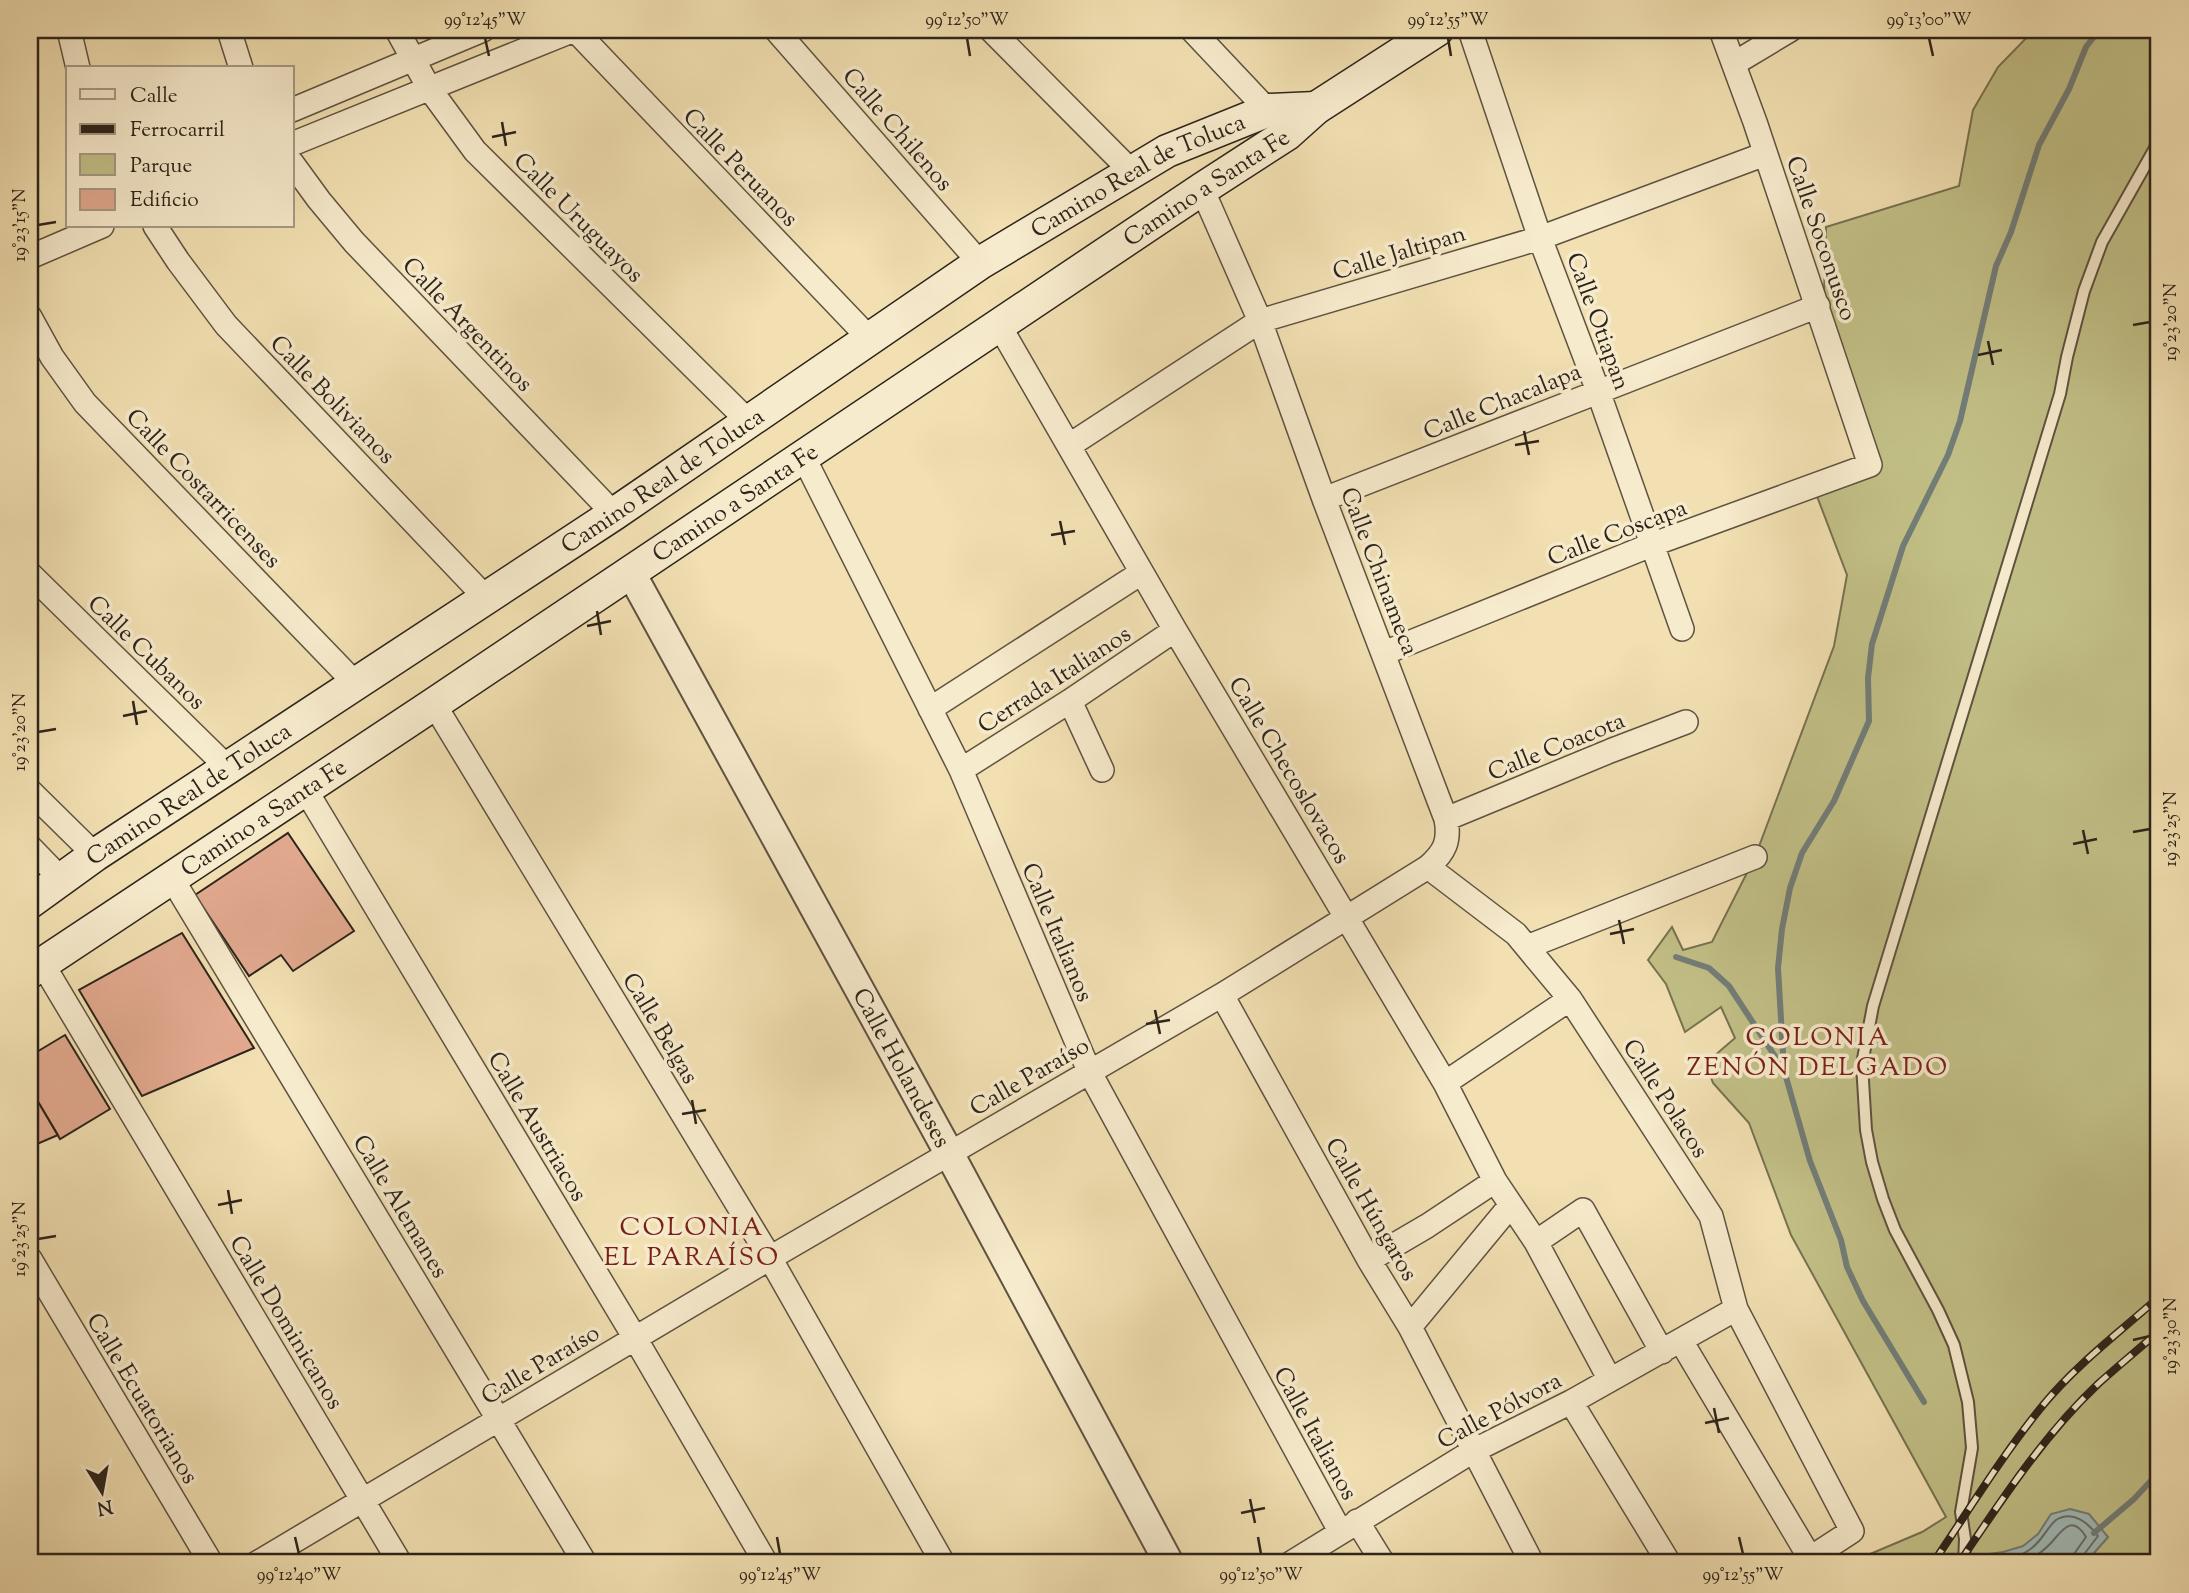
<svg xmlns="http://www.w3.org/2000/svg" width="2189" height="1593" font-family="'Sorts Mill Goudy',serif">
	<rect width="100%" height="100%" fill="#f2e0b2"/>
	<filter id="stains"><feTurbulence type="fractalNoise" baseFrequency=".00286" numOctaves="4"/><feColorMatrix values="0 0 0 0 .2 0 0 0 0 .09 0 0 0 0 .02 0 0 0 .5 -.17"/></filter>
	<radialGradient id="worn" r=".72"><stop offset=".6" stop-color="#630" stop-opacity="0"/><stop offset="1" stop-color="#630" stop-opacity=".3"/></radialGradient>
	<path fill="#c2c087" stroke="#777251" stroke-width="2" d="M2034,30H2159V1563H2085L2108,1537L2051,1563H1849L1922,1532L1946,1517L1791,1235L1749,1123L1713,1083L1706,1063L1735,1038L1721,1007L1685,1032L1666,984L1648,960L1672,927L1683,950L1712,942L1755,857L1834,646L1847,575L1815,491L1877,466L1824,293L1826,227L1959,186L1973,110L1998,67Z"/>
	<path fill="#a1bab8" stroke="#727e79" stroke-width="2" d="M2070,1509L2089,1514L2108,1537L2085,1563H1944L1948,1560L2003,1552L2023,1546L2038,1534L2051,1514Z"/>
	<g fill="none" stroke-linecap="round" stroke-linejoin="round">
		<path stroke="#666f6a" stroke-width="2" d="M1977,1563C1993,1561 2012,1560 2026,1552C2041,1544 2047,1527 2056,1520C2073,1509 2089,1524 2098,1536L2082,1557L2081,1563
			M2021,1563C2031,1560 2041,1553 2049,1545C2061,1533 2071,1512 2086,1537L2074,1554L2072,1563"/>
		<path stroke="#727e79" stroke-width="6" d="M1676,957L1709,968L1729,986L1782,1067
			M1924,1402L1863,1301L1847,1267L1841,1240L1810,1161L1784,1070L1778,968L1782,929L1790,888L1802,853L1834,801L1869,721L1868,678L1872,644L1903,546L1948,455L1960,421L1996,266L2011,232L2039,145L2069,89L2086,47L2099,30
			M2094,1533L2134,1499L2159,1472"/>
	</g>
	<path fill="#e2a98f" stroke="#2c241b" stroke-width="2" d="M288,833L354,931L293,971L281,955L249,976L195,895Z
		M182,933L254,1048L142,1096L79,990Z
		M65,1035L110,1109L60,1139L30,1088V1056Z
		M30,1088L58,1135L30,1147Z"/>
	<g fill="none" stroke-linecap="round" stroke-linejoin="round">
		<defs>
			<path id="service" d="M1964,1563L1965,1539L1961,1512L1972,1448L1968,1402L1954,1345L1938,1310L1895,1230L1883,1199L1872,1162L1866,1130L1862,1064L1873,1006L2060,394L2067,357L2084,291L2102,242L2159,141"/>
			<path id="minor" d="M69,30L78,68
				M229,30L241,68
				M397,30L429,88L475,151L748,421
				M575,30L870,339
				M776,30L980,263
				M991,30L1131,171
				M1192,30L1276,119
				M1470,30L1540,238L1598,391L1682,629
				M1735,63L1790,30
				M292,110L483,30
				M292,144L574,30
				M292,163L319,200L354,242L614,514
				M155,226L178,261L226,325L486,598
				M30,257L102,226
				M30,317L52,357L85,403L356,684
				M999,325L1175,630L1445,1083L1495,1181L1536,1242L1610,1380
				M1070,445L1260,321L1540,238L1765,154
				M803,456L961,770L1089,1071L1340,1531
				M1324,499L1818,306
				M30,574L228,768
				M1384,653L1651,545L1870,465L1755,122L1721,30
				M1070,701L1102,770
				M434,704L770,1258L943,1563
				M930,709L1141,573
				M961,770L1070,701L1175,630
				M305,789L635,1338L766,1563
				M30,791L95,855
				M1446,819L1610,751L1686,722
				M30,847L61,879
				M1428,867L1516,934L1570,999L1711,1216L1736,1309L1852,1531L1803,1563
				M171,877L585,1563
				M1527,947L1755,857
				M42,963L400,1563
				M1222,995L1369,1260L1410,1327L1532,1563
				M1445,1083L1570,999
				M1536,1242L1583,1210L1662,1352
				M30,1259L211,1563
				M1369,1260L1427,1226L1495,1181
				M1410,1327L1510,1206
				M1681,1341L1810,1558
				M1571,1402L1669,1563
				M1357,1521L1383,1563
				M257,1563L770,1258L1222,995L1428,867C1445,852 1450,841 1446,819L1324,499L1260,321L1202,189
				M1291,1563L1473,1451L1571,1402L1736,1309"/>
			<g id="tertiary">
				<path id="s1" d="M631,573L949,1153L1169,1563"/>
			</g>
			<g id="secondary">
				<path id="s2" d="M30,902L95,855L614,514L980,263L1167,151L1269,110L1316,108"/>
				<path id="s3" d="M30,972L434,704L1202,189L1287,134L1316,108L1437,30"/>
			</g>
		</defs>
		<use href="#service" stroke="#5e5341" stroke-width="14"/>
		<use href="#minor" stroke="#5e5341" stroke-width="26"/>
		<use href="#tertiary" stroke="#5e5341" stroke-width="32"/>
		<use href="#secondary" stroke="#2c241b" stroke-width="35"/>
		<use href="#service" stroke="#f7ebcd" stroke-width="10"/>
		<use href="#minor" stroke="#f7ebcd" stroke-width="23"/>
		<use href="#tertiary" stroke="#f7ebcd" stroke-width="28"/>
		<use href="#secondary" stroke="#f7ebcd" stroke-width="32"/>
		<defs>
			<path id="rail" d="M1933,1563C1969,1510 2003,1454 2044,1404C2077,1364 2121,1331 2159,1297
				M1959,1563C2001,1501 2043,1436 2098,1384C2118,1366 2139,1349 2159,1331"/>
		</defs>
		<use href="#rail" stroke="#2c241b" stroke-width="8"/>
		<use href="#rail" stroke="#f7ebcd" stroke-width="5" stroke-dasharray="16" stroke-linecap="butt"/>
	</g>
	<path fill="none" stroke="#2c241b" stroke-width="2.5" d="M485,38L489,56M967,38L970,56M1448,38L1451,56M1929,38L1933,56M502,122L506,146M492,137L516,132M38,225L56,222M2133,325L2150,322M1988,341L1993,365M1978,355L2002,350M1524,431L1529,455M1515,445L1539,441M1060,521L1065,545M1051,535L1075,531M597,611L601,635M587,626L611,621M133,701L137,725M123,716L147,711M38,732L56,729M2083,830L2088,854M2133,832L2150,829M2073,844L2097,839M1619,920L1624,944M1610,934L1634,929M1155,1010L1160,1034M1146,1024L1170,1020M692,1100L696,1124M682,1114L706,1110M228,1190L232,1214M218,1205L242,1200M38,1239L56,1236M2133,1340L2150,1336M1714,1408L1719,1433M1705,1423L1729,1418M1250,1499L1255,1523M1241,1513L1265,1508M295,1537L299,1554M777,1537L780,1554M1258,1537L1261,1554M1739,1537L1743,1554"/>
	<g text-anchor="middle" stroke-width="7" stroke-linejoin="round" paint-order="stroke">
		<g font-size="24" fill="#2c241b" stroke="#f7ebcd">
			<text transform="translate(898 129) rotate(49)" y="8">Calle Chilenos</text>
			<text transform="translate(741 167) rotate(46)" y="8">Calle Peruanos</text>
			<text dy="8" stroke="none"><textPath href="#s2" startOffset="1326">Camino Real de Toluca</textPath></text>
			<text dy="8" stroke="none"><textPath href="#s3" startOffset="1414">Camino a Santa Fe</textPath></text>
			<text transform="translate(579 217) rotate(45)" y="8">Calle Uruguayos</text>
			<text transform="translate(1822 238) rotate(71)" y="8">Calle Soconusco</text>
			<text transform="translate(1399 252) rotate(-17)" y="8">Calle Jaltipan</text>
			<text transform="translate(1599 321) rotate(70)" y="8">Calle Otiapan</text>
			<text transform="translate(468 324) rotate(46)" y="8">Calle Argentinos</text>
			<text transform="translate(333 399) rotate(46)" y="8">Calle Bolivianos</text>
			<text transform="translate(1502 401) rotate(-22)" y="8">Calle Chacalapa</text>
			<text dy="8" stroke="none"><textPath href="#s2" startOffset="760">Camino Real de Toluca</textPath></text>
			<text transform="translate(204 488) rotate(46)" y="8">Calle Costarricenses</text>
			<text dy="8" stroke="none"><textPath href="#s3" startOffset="847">Camino a Santa Fe</textPath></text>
			<text transform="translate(1617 532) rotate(-21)" y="8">Calle Coscapa</text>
			<text transform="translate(1380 571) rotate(69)" y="8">Calle Chinameca</text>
			<text transform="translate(147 652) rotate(44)" y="8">Calle Cubanos</text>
			<text transform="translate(1054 679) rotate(-33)" y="8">Cerrada Italianos</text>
			<text transform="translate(1556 746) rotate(-22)" y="8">Calle Coacota</text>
			<text transform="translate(1290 770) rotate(59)" y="8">Calle Checoslovacos</text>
			<text dy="8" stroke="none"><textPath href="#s2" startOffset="192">Camino Real de Toluca</textPath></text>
			<text dy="8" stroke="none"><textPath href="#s3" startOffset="280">Camino a Santa Fe</textPath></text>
			<text transform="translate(1058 932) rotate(67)" y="8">Calle Italianos</text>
			<text transform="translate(661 1028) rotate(59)" y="8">Calle Belgas</text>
			<text dy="8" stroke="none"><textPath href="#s1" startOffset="564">Calle Holandeses</textPath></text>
			<text transform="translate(1029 1076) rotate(-30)" y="8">Calle Paraíso</text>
			<text transform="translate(1666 1098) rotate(57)" y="8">Calle Polacos</text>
			<text transform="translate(538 1126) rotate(59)" y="8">Calle Austriacos</text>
			<text transform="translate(401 1206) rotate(59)" y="8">Calle Alemanes</text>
			<text transform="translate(1372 1209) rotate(60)" y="8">Calle Húngaros</text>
			<text transform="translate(287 1322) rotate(59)" y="8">Calle Dominicanos</text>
			<text transform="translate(540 1364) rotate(-31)" y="8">Calle Paraíso</text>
			<text transform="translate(143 1398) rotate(59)" y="8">Calle Ecuatorianos</text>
			<text transform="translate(1499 1410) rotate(-28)" y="8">Calle Pólvora</text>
			<text transform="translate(1316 1433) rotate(61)" y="8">Calle Italianos</text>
		</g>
		<g font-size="26" letter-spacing="2" fill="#7a1f14" stroke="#f7ebcd">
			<text x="1818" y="1045">COLONIA<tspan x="1818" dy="30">ZENÓN DELGADO</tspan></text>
			<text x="692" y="1235">COLONIA<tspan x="692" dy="30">EL PARAÍSO</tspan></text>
		</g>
	</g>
	<rect width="2189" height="1593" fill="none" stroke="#f2e0b2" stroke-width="77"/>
	<rect x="66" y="66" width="228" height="161" fill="#f7ebcd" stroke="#a69b86" stroke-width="2"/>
	<rect x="80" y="89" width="35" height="10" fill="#f7ebcd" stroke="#a69b86" stroke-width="2"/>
	<text x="130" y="102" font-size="21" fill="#2c241b">Calle</text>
	<rect x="80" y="124" width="35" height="10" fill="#2c241b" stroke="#a69b86" stroke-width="2"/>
	<text x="130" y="136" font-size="21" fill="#2c241b">Ferrocarril</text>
	<rect x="80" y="154" width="35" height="21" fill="#c2c087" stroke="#a69b86" stroke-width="2"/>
	<text x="130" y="172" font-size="21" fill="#2c241b">Parque</text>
	<rect x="80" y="189" width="35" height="21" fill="#e2a98f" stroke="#a69b86" stroke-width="2"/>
	<text x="130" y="206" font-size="21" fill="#2c241b">Edificio</text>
	<g transform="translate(102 1492) rotate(169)" stroke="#f7ebcd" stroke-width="5" paint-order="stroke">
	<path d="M0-5L12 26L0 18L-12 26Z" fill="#2c241b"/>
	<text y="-10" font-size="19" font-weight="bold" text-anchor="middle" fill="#2c241b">N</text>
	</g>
	<rect x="38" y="38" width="2112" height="1516" fill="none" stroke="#2c241b" stroke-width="2.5"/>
	<g font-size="18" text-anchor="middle" fill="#2c241b">
		<text x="485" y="25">99°12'45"W</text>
		<text x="967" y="25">99°12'50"W</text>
		<text x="1448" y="25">99°12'55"W</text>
		<text x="1929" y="25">99°13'00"W</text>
		<text transform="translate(19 225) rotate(-90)" y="6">19°23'15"N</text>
		<text transform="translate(2170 322) rotate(-90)" y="6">19°23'20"N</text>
		<text transform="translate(19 732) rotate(-90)" y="6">19°23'20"N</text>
		<text transform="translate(2170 829) rotate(-90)" y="6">19°23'25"N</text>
		<text transform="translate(19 1239) rotate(-90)" y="6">19°23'25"N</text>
		<text transform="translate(2170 1336) rotate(-90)" y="6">19°23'30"N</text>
		<text x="299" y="1580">99°12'40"W</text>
		<text x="780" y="1580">99°12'45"W</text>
		<text x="1261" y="1580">99°12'50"W</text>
		<text x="1743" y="1580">99°12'55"W</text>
	</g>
	<rect width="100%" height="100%" filter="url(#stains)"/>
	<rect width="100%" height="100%" fill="url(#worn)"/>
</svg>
